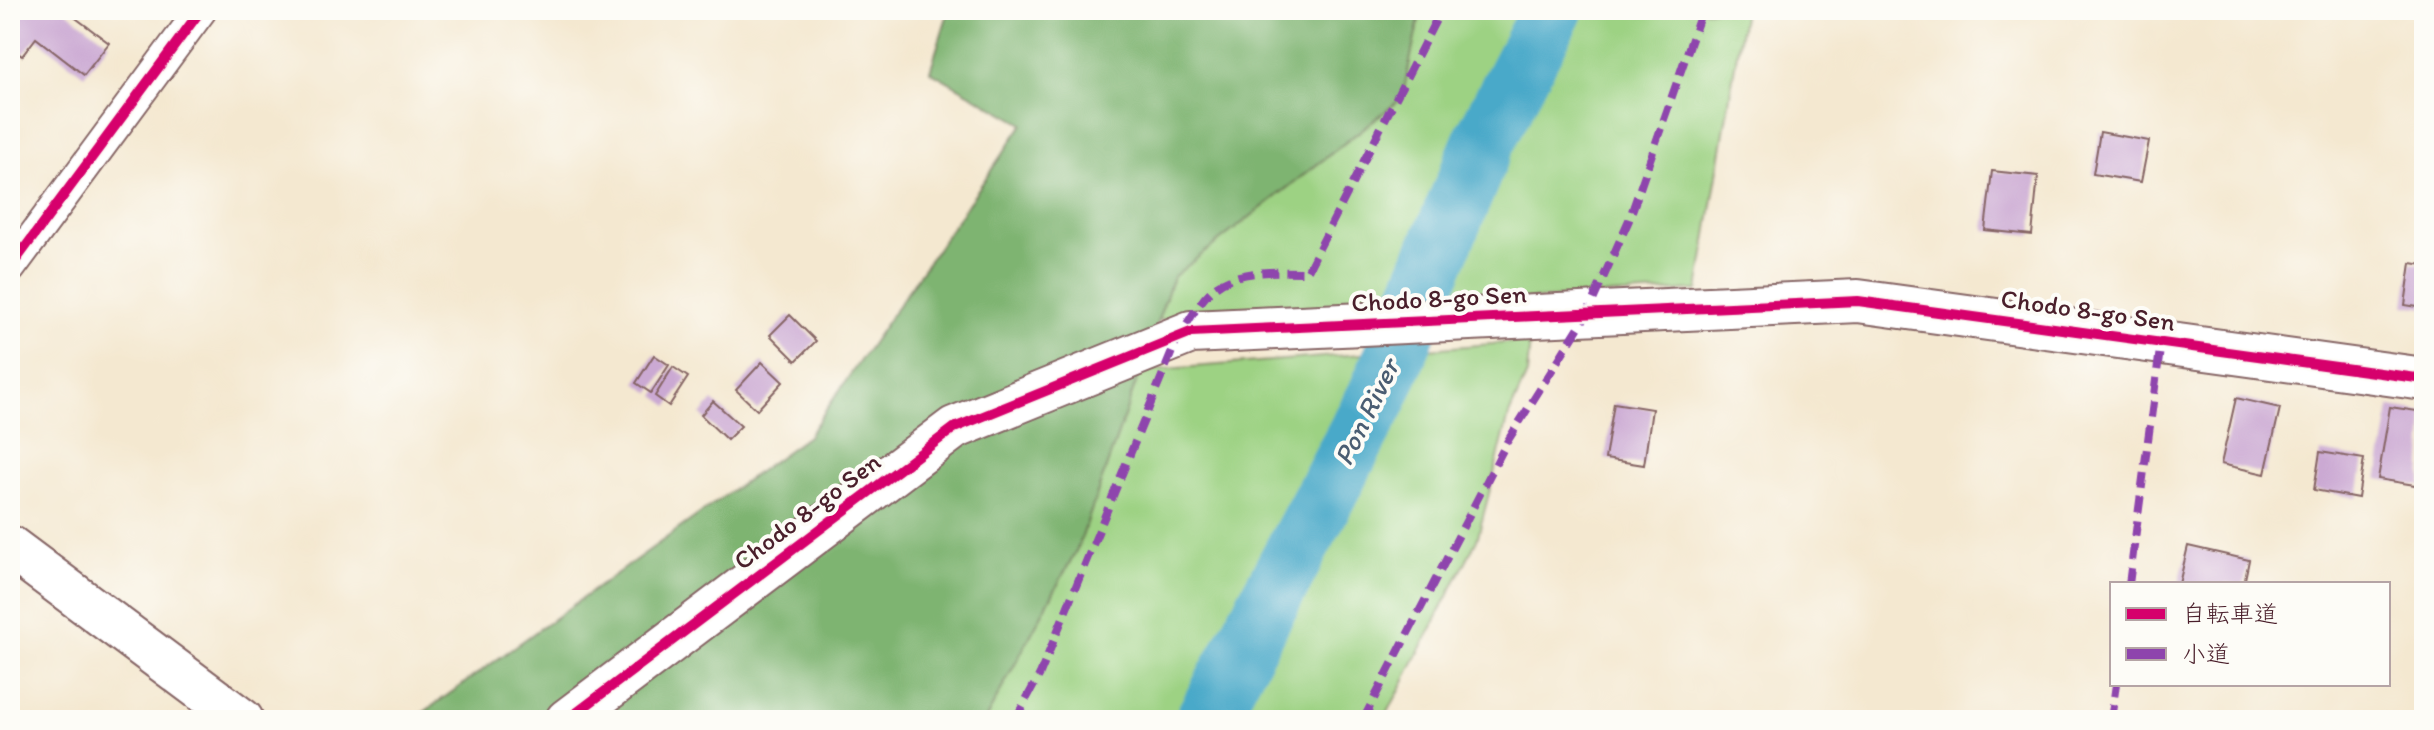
<svg xmlns="http://www.w3.org/2000/svg" width="2434" height="730" font-family="Itim,'Klee One',sans-serif">
	<rect width="100%" height="100%" fill="#fdfcf7"/>
	<filter id="ink" filterUnits="userSpaceOnUse"><feTurbulence type="fractalNoise" baseFrequency=".0125" numOctaves="2"/><feDisplacementMap in="SourceGraphic" scale="16" xChannelSelector="R" yChannelSelector="G"/><feConvolveMatrix kernelMatrix="1 2 1 2 8 2 1 2 1" color-interpolation-filters="sRGB"/></filter>
	<filter id="wash" filterUnits="userSpaceOnUse"><feTurbulence type="fractalNoise" baseFrequency=".006" numOctaves="4" result="noise"/><feDisplacementMap in="SourceGraphic" scale="32" xChannelSelector="R" yChannelSelector="G"/><feGaussianBlur stdDeviation="1.8" result="paint"/><feColorMatrix in="noise" values="0 0 0 0 0 0 0 0 0 0 0 0 0 0 0 0 0 1.4 0 .05"/><feComposite in="paint" operator="in"/></filter>
	<g filter="url(#wash)">
		<rect width="100%" height="100%" fill="#f4e8d0"/>
		<path fill="#9dd283" stroke="#747857" stroke-width="2" d="M1421,10H1744L1698,290L1158,320L1173,277L1402,98Z
			M1530,341L1527,374L1509,415L1477,540L1384,720H985L1079,545L1140,371Z"/>
		<path fill="#7eb471" stroke="#646a4e" stroke-width="2" d="M949,10H1421L1402,98L1173,277L1079,545L985,720H413L808,436L1023,124L930,71Z"/>
		<g fill="none" stroke-linecap="round" stroke-linejoin="round">
			<path stroke="#4aa9c9" stroke-width="62" d="M1206,720L1378,396L1484,141L1552,10"/>
		</g>
		<g id="blocks">
			<path fill="#cba9d3" d="M10,10H65L109,43L84,75L36,38L22,56L10,47Z
				M2100,132L2149,141L2141,182L2093,174Z
				M1992,171L2038,176L2032,235L1985,230Z
				M2411,263L2424,265V308L2405,305Z
				M790,315L816,341L796,361L770,335Z
				M654,355L669,365L651,393L636,383Z
				M762,362L783,382L757,410L736,390Z
				M673,367L688,377L669,406L655,396Z
				M2236,398L2280,408L2265,474L2221,464Z
				M713,401L741,426L727,440L701,415Z
				M1614,403L1652,409L1644,465L1605,459Z
				M2390,407L2424,412L2421,486L2378,479Z
				M2320,452L2364,459L2358,498L2314,490Z
				M2188,546L2249,560L2244,584H2179Z"/>
		</g>
	</g>
	<g filter="url(#ink)">
		<use href="#blocks" fill-opacity="0" stroke="#866565" stroke-width="2"/>
		<g fill="none" stroke-linecap="round" stroke-linejoin="round">
			<defs>
				<path id="street" d="M10,268L201,10"/>
				<path id="secondary" d="M10,547L242,720
					M567,720L954,428L1191,332L1858,301L2424,379"/>
			</defs>
			<use href="#street" stroke="#866565" stroke-width="34"/>
			<use href="#secondary" stroke="#866565" stroke-width="46"/>
			<use href="#street" stroke="#fff" stroke-width="30"/>
			<use href="#secondary" stroke="#fff" stroke-width="42"/>
			<path stroke="#8e44ad" stroke-width="8" stroke-dasharray="16 8" stroke-linecap="butt" d="M2129,584L2161,342
				M1015,720L1040,674L1178,337C1189,322 1198,303 1211,291C1234,268 1277,272 1307,272L1441,10
				M1363,720L1507,442L1587,314L1629,220L1702,10
				M2111,720L2116,684"/>
			<defs>
				<path id="cycleway" d="M10,268L201,10
					M567,720L954,428L1191,332L1858,301L2424,379"/>
			</defs>
			<use href="#cycleway" stroke="#fdfcf7" stroke-width="15"/>
			<use href="#cycleway" stroke="#d6006c" stroke-width="10"/>
		</g>
	</g>
	<g text-anchor="middle" stroke-width="8" stroke-linejoin="round" paint-order="stroke">
		<g font-size="26" fill="#4a1f2b" stroke="#fdfcf7">
			<text transform="translate(1439 298) rotate(-3)" y="9">Chodo 8-go Sen</text>
			<text transform="translate(2088 310) rotate(8)" y="9">Chodo 8-go Sen</text>
			<text transform="translate(807 511) rotate(-37)" y="9">Chodo 8-go Sen</text>
		</g>
		<g font-size="28" font-style="italic" fill="#4a5d72" stroke="#fdfcf7">
			<text transform="translate(1366 412) rotate(-64)" y="10">Pon River</text>
		</g>
	</g>
	<rect width="2434" height="730" fill="none" stroke="#fdfcf7" stroke-width="40"/>
	<rect x="2110" y="582" width="280" height="104" fill="#fdfcf7" stroke="#b5a4a5" stroke-width="2"/>
	<rect x="2126" y="608" width="40" height="12" fill="#d6006c" stroke="#b5a4a5" stroke-width="2"/>
	<text x="2182" y="622" font-size="24" fill="#4a1f2b">自転車道</text>
	<rect x="2126" y="648" width="40" height="12" fill="#8e44ad" stroke="#b5a4a5" stroke-width="2"/>
	<text x="2182" y="662" font-size="24" fill="#4a1f2b">小道</text>
</svg>
